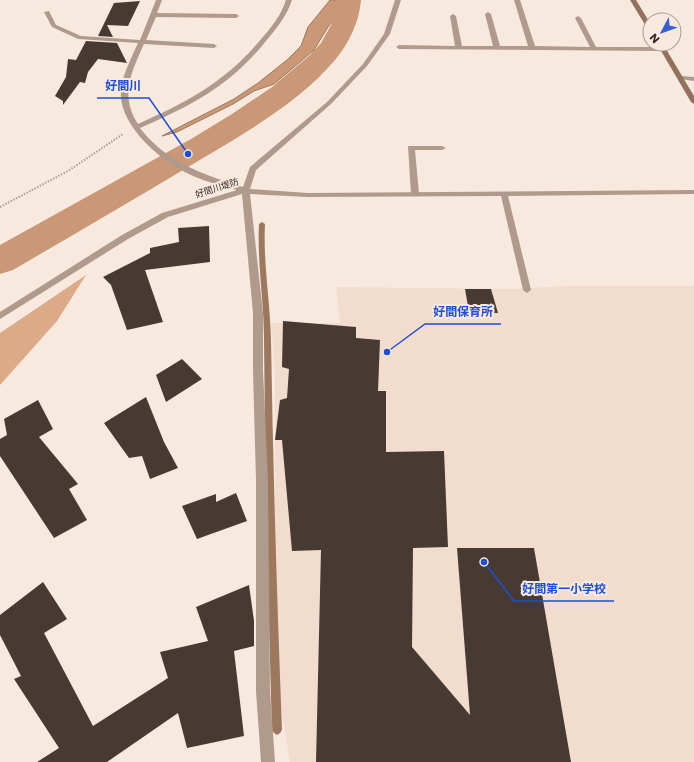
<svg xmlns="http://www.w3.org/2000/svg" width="694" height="762" font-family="Poppins,'Noto Sans JP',sans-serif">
	<rect width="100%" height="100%" fill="#f8e9df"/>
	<path fill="#f2dcce" d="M565,286H694V762H290L275,675V373L271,323H340L336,287L516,289Z"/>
	<path fill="#ddaa87" d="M86,275L57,321L0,385V333Z"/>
	<path fill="#ca9876" stroke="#9c785f" d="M330,0H345L342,8L328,27L314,50L274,84L254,91L233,104L177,132L162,136L234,99L258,83L287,60L301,46L308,27Z"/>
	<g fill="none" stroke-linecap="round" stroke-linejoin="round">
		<path fill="#9c785f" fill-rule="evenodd" d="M262,222L265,224C263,262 270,300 271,339C273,469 277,600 282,730L280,733L277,735L274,733L272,730C268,600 265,469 264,339C264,301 257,262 259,224Z"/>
		<path fill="#ca9876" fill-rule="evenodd" d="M337,0H361C359,23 349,43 335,60C298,104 237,138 188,167C130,202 71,236 13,270L0,274V245L191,139L232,114L272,87L310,55L321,43L331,25Z"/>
	</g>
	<path fill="#463a32" d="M140,1L128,26L107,25L113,37L98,36L114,3Z
		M86,41L117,43L127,63L98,59L88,72L85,83L80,82L63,105V101L55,96L66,77L68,59L76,60Z
		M209,226L210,262L145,270L163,322L127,330L111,285L103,277L150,253V248L179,242L178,228Z
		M465,289H491L498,313L469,312Z
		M283,321L356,327V338L380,340L378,391H386V452L444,451L448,547L413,548L412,647L470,715L457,548H534L571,762H316L321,550L292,551L282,440H275L280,400L287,398L289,369L282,367Z
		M182,359L202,379L166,402L156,375Z
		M146,397L164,442L178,468L150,479L142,456L129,458L104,423Z
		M38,400L53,429L39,437L78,484L69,489L87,520L54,538L0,456V439L7,435L4,419Z
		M236,493L247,521L197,539L182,506L216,494V502Z
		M43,582L67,619L44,633L93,726L168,678L160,652L208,641L196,607L249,585L254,621V646L234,651L244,736L187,748L178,713L107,762H37L59,748L14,679L21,676L0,635V615Z"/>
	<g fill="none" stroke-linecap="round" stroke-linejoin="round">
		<path stroke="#a99e96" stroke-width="2" stroke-dasharray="1.5 1.5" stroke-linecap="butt" d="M0,207L68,171L123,134"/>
		<path fill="#b09a8b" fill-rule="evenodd" d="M408,146H442L446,148L442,150H415L419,194L415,196L411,194Z"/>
		<path fill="#b09a8b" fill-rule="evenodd" d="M156,0H162L157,13L236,14L239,16L236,18L156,17L146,40L214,44L217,46L214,48L144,44C132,71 119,95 138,124C188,102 227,81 262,38C272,27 281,15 286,0H292C287,16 276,29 266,41C231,85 191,106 140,128C166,162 204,175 243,187L250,167L327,102L363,64L384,34L395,0H401L390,34L367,66L331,104L256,170L250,189L308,193L694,190V194L508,196L531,290L527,293L523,290L501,196L308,197L250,194L263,313V370L268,481L270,691L275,762H261L256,691V481L253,370V313L242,194L168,217L128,239L0,319V312L122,235L162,213L237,190C222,186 207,182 193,176C163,163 117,126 121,89C123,73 132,57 138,43L78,39L52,27L44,12L49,11L56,25L81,36L140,40Z
			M514,0H520L535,46L590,47L575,18L578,16L581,18L596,47H662L665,49L662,51L399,49L396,47L399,45L455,46L450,16L453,14L456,16L462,46H493L485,14L488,12L491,14L500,46H528Z
			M681,76L694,77V81L679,79V77Z"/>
		<path fill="#92725c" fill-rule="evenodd" d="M630,0H636L650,23V30L647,28Z
			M657,44H663L694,96V104L691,102Z"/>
	</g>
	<g text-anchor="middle" stroke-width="4" stroke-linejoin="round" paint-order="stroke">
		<g font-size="9" fill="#312c28" stroke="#f8e9df">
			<text transform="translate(217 188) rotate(-18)" y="3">好間川堤防</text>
		</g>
	</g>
	<path fill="none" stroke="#1d4ed8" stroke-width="1.5" d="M188 154L149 98H97M387 352L425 324H501M484 562L514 601H614"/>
	<g fill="#1d4ed8" stroke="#f8e9df" stroke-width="1.5">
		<circle cx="188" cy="154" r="4"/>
		<circle cx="387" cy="352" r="4"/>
		<circle cx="484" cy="562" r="4"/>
	</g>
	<g font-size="12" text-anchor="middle" font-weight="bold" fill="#1d4ed8" stroke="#f8e9df" stroke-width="4" stroke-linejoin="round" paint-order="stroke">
		<text x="123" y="90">好間川</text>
		<text x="463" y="316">好間保育所</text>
		<text x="564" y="593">好間第一小学校</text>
	</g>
	<g transform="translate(662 32) rotate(229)"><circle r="19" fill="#f8e9df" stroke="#a89d96"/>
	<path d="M0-3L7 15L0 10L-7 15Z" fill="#365fcf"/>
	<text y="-6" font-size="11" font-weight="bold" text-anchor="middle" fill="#312c28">N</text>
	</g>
</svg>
